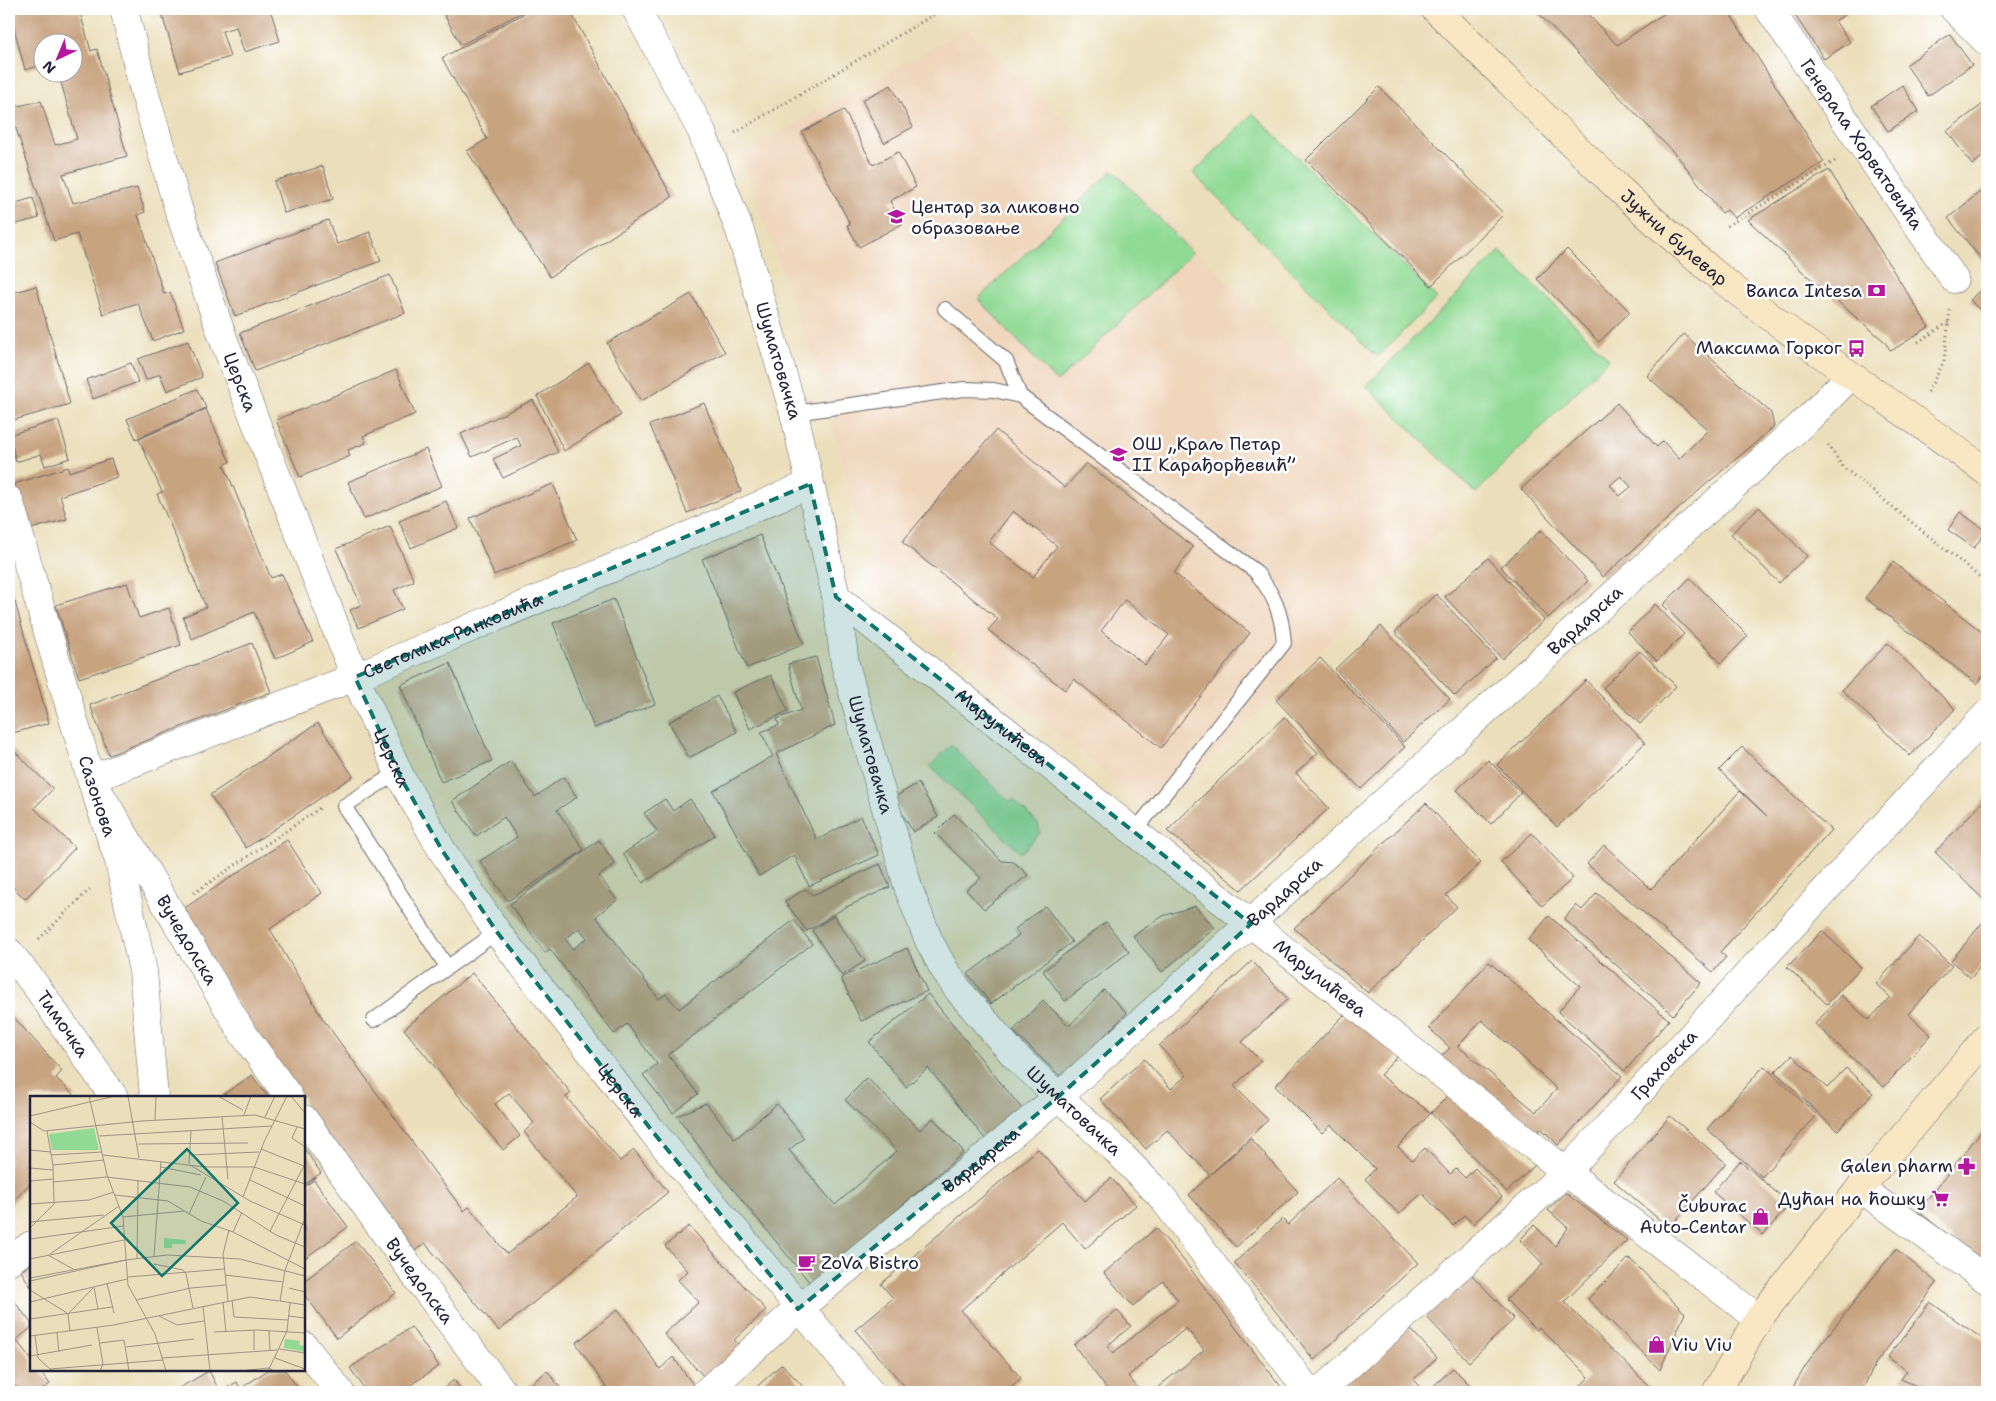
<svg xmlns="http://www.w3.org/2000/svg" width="1996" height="1401" font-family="'Shantell Sans',sans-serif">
	<rect width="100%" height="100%" fill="#fff"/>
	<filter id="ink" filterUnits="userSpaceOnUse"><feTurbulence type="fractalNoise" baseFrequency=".02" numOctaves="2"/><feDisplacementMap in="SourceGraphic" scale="10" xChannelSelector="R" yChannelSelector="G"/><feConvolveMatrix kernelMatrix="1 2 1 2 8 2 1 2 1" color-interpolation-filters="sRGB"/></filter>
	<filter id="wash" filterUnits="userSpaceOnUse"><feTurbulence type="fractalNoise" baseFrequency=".0096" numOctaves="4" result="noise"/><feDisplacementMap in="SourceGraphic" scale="20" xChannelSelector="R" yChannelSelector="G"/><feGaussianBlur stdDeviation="1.12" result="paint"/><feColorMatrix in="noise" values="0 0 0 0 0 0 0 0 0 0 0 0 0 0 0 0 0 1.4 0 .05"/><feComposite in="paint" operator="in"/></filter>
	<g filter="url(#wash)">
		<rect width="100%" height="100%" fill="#ebdeba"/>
		<path fill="#efd6bc" d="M966,29L1101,154L1457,515L1156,814L875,584L817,368L740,155Z"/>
		<path fill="#91da95" stroke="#5a7e68" d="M1253,113L1437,298L1377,357L1193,173Z
			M1113,170L1192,253L1057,382L978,299Z
			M1500,251L1609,359L1476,493L1366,386Z
			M951,745L1010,802L1013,799L1038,824L1040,833L1021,853L930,766Z"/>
		<g id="blocks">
			<path fill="#c7a380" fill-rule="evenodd" d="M9,9H79L91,51L97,49L127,156L63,174L73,203L137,188L145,212L138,215L164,294L170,292L184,329L153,341L138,303L103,314L77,234L54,241L9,108L41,101L55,145L77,139L58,72H72V42H42V65L25,70Z
				M160,9H270L280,41L244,52L236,27L222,31L230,57L180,72Z
				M441,9H528L461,45Z
				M532,9H569L672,197L550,277L467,151L487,139L442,58Z
				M1534,9H1583L1617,45L1671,9H1727L1824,162L1734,218L1727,210L1722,213L1678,157Z
				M1801,9H1853L1835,21L1850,42L1824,59L1794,14Z
				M1950,34L1972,65L1928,96L1906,65Z
				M891,85L913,127L884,143L862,100Z
				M1902,85L1919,111L1888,131L1871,106Z
				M1379,87L1504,214L1431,286L1306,160Z
				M1987,101V153L1972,165L1947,131Z
				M844,110L873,165L898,152L916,187L890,201L902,224L859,247L847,225L850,224L802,132Z
				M323,166L333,199L284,213L274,181Z
				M1829,170L1929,327L1891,351L1884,341L1804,273L1748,220Z
				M1987,186V264L1986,265L1948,218Z
				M33,198L39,218L9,226V205Z
				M328,220L337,244L370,232L381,261L235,316L215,263Z
				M1567,249L1630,312L1599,342L1537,279Z
				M9,261L13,275L9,276Z
				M390,275L405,313L255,371L240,333Z
				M1987,283V314L1986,316L1970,300Z
				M36,286L70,404L14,420L9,402V294Z
				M691,294L725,352L641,401L607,343Z
				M1684,334L1771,413L1774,427L1704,486L1603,577L1521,489L1617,403L1657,447L1663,441L1679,459L1708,430L1647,376ZM1621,476L1631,487L1620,496L1610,485Z
				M188,341L202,377L167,391L160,374L146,380L138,359Z
				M131,363L138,382L93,399L86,380Z
				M589,363L621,415L564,451L537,396Z
				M396,370L415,414L363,436L366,443L348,450L350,456L300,477L276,420Z
				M197,389L206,408L136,439L127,419Z
				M533,400L558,452L503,478L493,459L521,446L517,437L472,457L461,434Z
				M704,403L741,491L687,513L650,425Z
				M206,409L230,462L224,465L271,578L282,574L313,642L275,659L254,612L192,639L183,617L206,607L157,494L162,492L139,439Z
				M58,420L70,458L45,466L41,454L16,462L9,435Z
				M996,430L1065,488L1086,463L1193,547L1174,573L1250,633L1161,748L1074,679L1065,690L988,630L998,619L902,542ZM1013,511L1057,546L1033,577L989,542ZM1125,600L1169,635L1145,665L1101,631Z
				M426,449L442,486L364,519L348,482Z
				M111,459L117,477L60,496L67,519L27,530L14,484L68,467L69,472Z
				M553,484L577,540L494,575L470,518Z
				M446,501L458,528L411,548L399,521Z
				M1759,507L1807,556L1779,583L1731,534Z
				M1960,512L1986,531L1974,548L1948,530Z
				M390,526L414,581L394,590L403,609L359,628L350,610L361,605L336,549Z
				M1541,530L1588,581L1548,618L1501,567Z
				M760,535L804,644L747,668L702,559Z
				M1488,558L1544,620L1502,659L1445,597Z
				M1893,562L1987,636V671L1977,684L1865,598Z
				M1690,578L1748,636L1721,663L1663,605Z
				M127,583L139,618L169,608L181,645L79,678L56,605Z
				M1436,594L1496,658L1455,696L1395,632Z
				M13,595L49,723L9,734V596Z
				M614,599L655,704L594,728L553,623Z
				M1655,604L1684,634L1657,661L1628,632Z
				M1381,626L1450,699L1403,742L1335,669Z
				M252,643L271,692L109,755L90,705Z
				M1888,643L1955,709L1910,756L1842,690Z
				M1640,651L1676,686L1640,724L1603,688Z
				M816,657L835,725L776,754L817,840L861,816L879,855L809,886L794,855L759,876L713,791L773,756L761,732L779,725L777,719L801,710L788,664Z
				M1320,658L1405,747L1361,789L1276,700Z
				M450,663L492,761L441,782L400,685Z
				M771,675L788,711L750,729L733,692Z
				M1586,680L1645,743L1557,827L1497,765Z
				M717,696L737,732L689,758L669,722Z
				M1284,717L1318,753L1296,773L1329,808L1241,890L1167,831Z
				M318,723L353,776L246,848L210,795Z
				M9,746L53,789L34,808L75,848L25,899L9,883Z
				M1742,747L1831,830L1720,952L1726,957L1713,972L1587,864L1604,845L1651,889L1740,791L1767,816L1719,770Z
				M1488,760L1521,793L1491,824L1457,790Z
				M511,761L535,797L563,777L577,797L557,810L584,850L508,901L480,861L517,837L504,817L476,836L452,801Z
				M918,783L938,817L913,832L893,798Z
				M1987,797V903L1935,852Z
				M665,799L673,811L690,799L715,835L643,883L623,854L657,831L644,813Z
				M1426,803L1481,863L1446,895L1457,907L1368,993L1294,928Z
				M954,814L1002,861L1014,862L1028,875L984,909L966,890L981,878L935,833Z
				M1532,833L1573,878L1542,906L1501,862Z
				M287,840L322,893L270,929L323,1019L432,1169L464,1211L469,1207L507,1254L577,1197L524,1132L534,1123L509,1093L495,1104L520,1136L503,1150L404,1029L472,973L571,1093L566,1097L620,1161L634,1150L668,1192L499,1331L425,1243L411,1254L304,1108V1097H296L180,911Z
				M599,840L615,864L599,876L617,900L596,916L659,999L666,994L679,1009L794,920L812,944L668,1055L698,1094L673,1113L643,1075L657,1064L627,1024L614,1034L550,949L545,953L510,904ZM579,928L587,938L573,949L565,939Z
				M880,864L890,887L844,908L807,931L785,902L805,889L813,895Z
				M1597,893L1701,983L1673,1015L1564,919L1576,905L1582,910Z
				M1045,906L1072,942L991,1004L968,974L1019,935L1015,929Z
				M1195,906L1215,928L1162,972L1133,936L1163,916Z
				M834,916L865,961L842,976L812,930Z
				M1549,916L1669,1020L1625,1071L1558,1012L1580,986L1528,940Z
				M1987,917V958L1971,978L1951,961Z
				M1106,922L1129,952L1065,1001L1043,971Z
				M1822,931L1861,967L1827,1004L1787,967Z
				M1919,936L1952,966L1908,1014L1931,1035L1884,1087L1815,1024L1841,995L1869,1020L1890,997L1876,984Z
				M907,948L927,991L861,1021L841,978Z
				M1252,961L1288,999L1242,1042L1261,1061L1234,1086L1268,1120L1211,1174L1251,1139L1298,1192L1236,1247L1189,1195L1210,1175L1167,1130L1146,1149L1100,1099L1144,1059L1171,1089L1187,1075L1159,1046Z
				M1489,962L1622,1076L1558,1145L1541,1128L1533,1138L1438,1059L1450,1048L1429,1028ZM1482,1020L1557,1089L1536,1112L1458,1046Z
				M1104,990L1127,1013L1062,1078L1013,1031L1043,1000L1069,1026Z
				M928,994L1023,1110L986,1140L928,1068L906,1087L869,1042Z
				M9,1012L62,1071L56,1078L76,1097H31V1182L9,1206Z
				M1347,1012L1399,1055L1380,1075L1431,1113L1398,1147L1412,1160L1425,1148L1450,1174L1456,1169L1465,1178L1475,1168L1502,1197L1473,1224L1464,1215L1453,1226L1422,1193L1399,1214L1365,1179L1375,1169L1331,1125L1322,1133L1275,1086Z
				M1792,1055L1827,1088L1846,1068L1873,1093L1837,1131L1775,1072Z
				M1764,1066L1817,1115L1762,1177L1707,1129Z
				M252,1075L268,1097H220Z
				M867,1078L920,1130L933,1118L964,1152L811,1284L709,1160L677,1116L706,1103L735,1139L777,1104L804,1138L789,1150L835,1205L897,1151L845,1100Z
				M1449,1095L1535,1165L1507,1192L1431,1113Z
				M1670,1116L1726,1163L1669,1228L1614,1181Z
				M1987,1124V1247L1978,1259L1918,1211Z
				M304,1148L321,1173L304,1185Z
				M1038,1149L1085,1201L1111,1178L1136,1205L1085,1249L1062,1222L961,1310L1021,1378L1007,1390L1009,1392H910L855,1330L893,1298L881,1284Z
				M1740,1161L1790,1204L1763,1235L1713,1192Z
				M1337,1178L1418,1263L1314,1360L1265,1298L1234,1263L1282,1219L1288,1225Z
				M314,1180L348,1227L304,1259V1187Z
				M1566,1193L1627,1240L1564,1302L1655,1392H1575L1589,1377L1539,1327L1536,1330L1506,1300L1543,1264L1520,1240L1534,1225L1555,1246L1568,1228L1548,1210Z
				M689,1226L766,1310L734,1340L741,1347L706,1379L664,1334L699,1302L678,1280L688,1271L665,1246Z
				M1156,1228L1185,1262L1285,1392H1152L1204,1350L1186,1328L1128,1376L1141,1392H1109L1074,1345L1117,1310L1131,1326L1107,1346L1113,1353L1178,1300L1163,1281L1133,1306L1104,1273Z
				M356,1241L396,1293L337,1338L304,1294V1281Z
				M1896,1249L1937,1283L1876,1363L1861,1392H1790L1813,1354Z
				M1629,1258L1685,1313L1660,1370L1588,1299Z
				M31,1264V1287L21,1271Z
				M1470,1273L1514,1319L1469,1362L1425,1315Z
				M11,1297L31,1323V1328L16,1340L31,1359V1370H39L50,1384L39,1392H21L9,1379V1299Z
				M1930,1302L1987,1342V1392H1930L1901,1379L1907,1371L1888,1357Z
				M618,1309L660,1369L673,1357L697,1390L694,1392H609L576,1343Z
				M1406,1324L1437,1358L1413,1380L1425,1392H1348L1340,1384Z
				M411,1327L439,1366L400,1392H367L350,1368Z
				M782,1364L808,1392H751Z
				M1453,1368L1477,1392H1427Z
				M268,1370H285L301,1392H247L243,1387Z
				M209,1371L220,1392L237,1382L242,1392H172Z
				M547,1371L564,1392H521Z
				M454,1380L463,1392H439Z"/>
		</g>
	</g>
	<g filter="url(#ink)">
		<use href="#blocks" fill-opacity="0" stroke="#686467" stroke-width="1"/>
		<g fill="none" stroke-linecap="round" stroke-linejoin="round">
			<defs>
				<path id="service" d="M945,309L1006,361L1020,396
					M794,413L964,389L994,390L1020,396L1255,571C1274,594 1282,613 1284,643L1135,831
					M398,772L344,806L447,967
					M374,1020L497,932"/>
				<g id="minor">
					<path id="s1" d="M124,9L143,87L178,208L223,338L355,677L402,780L442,850L497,932L653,1132L870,1392"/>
					<path id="s2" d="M636,9L701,130L740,231L794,413L836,597L845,664L909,890L929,941L944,969L959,991L1014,1055L1116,1150L1161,1196L1309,1392"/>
					<path id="s3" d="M1769,9L1954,279"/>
					<path d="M1954,9L1987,42"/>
					<path id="s4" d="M9,500L91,779L119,861L143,971L154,1097"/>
					<path id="s5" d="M836,597L1588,1189L1746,1309L1760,1317"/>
					<path id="s6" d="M9,952L36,986L114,1097"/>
					<path id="s7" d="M289,1097L242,1032L91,779L355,677L810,484"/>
					<path id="s8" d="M304,1119L419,1281L503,1392"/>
					<path d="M1860,1188L1987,1280"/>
					<path d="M9,1261L31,1245"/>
					<path d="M304,1346L340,1392"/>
					<path id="s9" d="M706,1392L798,1309L1058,1097L1810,417L1850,376"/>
					<path id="s10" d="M1319,1392L1566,1172L1987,714"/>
				</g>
				<g id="secondary">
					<path id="s11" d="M1435,9C1530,100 1621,198 1724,281C1809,349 1900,408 1987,472"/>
					<path d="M1716,1392L1760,1317L1860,1188L1987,1037"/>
				</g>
			</defs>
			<use href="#service" stroke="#686467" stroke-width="16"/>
			<use href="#minor" stroke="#686467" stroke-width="29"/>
			<use href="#secondary" stroke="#686467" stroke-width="29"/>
			<path stroke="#686467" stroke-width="3" stroke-dasharray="1 4" stroke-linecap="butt" d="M735,133L933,15L948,9
				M1727,226L1835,161
				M1918,342L1949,322
				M1928,392L1944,361L1950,310
				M1828,445L1843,467L1987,583
				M194,893L320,808
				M39,939L92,887"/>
			<use href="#service" stroke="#fff" stroke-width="14"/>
			<use href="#minor" stroke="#fff" stroke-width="28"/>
			<use href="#secondary" stroke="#f9e7c3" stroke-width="28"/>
		</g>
	</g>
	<path fill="#0f766e" fill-opacity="0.2" stroke="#0f766e" stroke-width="4" stroke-dasharray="10 6" stroke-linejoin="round" d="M810,484L836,597L1251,924L1058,1097L798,1309L653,1132L497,932L442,850L402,780L355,677Z"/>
	<defs>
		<symbol id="school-bare" viewBox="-9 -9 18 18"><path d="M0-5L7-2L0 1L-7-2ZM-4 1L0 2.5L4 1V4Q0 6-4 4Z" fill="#b5179e" stroke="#fff" stroke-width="2.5" paint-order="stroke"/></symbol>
		<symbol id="bank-bare" viewBox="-9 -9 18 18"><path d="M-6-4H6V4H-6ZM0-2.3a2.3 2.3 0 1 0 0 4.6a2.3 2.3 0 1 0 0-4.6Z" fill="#b5179e" stroke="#fff" stroke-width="2.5" paint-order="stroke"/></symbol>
		<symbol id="bus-bare" viewBox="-9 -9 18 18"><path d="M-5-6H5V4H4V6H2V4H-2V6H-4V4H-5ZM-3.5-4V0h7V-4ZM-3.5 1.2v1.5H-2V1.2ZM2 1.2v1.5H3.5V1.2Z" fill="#b5179e" stroke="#fff" stroke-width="2.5" paint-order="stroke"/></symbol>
		<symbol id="pharmacy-bare" viewBox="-9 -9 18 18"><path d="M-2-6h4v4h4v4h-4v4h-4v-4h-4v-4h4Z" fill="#b5179e" stroke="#fff" stroke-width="2.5" paint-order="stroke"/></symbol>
		<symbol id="supermarket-bare" viewBox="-9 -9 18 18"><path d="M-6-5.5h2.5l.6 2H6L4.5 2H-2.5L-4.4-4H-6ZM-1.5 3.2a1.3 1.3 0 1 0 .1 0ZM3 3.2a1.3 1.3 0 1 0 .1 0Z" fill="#b5179e" stroke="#fff" stroke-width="2.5" paint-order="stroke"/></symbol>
		<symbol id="shop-bare" viewBox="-9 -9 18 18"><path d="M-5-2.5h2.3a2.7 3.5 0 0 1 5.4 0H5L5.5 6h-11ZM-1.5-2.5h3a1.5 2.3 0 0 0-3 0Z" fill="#b5179e" stroke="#fff" stroke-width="2.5" paint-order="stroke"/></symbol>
		<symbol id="cafe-bare" viewBox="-9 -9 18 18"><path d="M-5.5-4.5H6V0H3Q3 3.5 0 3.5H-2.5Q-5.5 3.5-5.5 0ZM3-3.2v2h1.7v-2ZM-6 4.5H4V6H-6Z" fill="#b5179e" stroke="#fff" stroke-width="2.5" paint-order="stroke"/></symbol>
	</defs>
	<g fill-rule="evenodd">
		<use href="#school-bare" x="884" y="204" width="25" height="25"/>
		<use href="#bank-bare" x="1864" y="278" width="25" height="25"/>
		<use href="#bus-bare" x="1844" y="336" width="25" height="25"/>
		<use href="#school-bare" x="1106" y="442" width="25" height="25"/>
		<use href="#pharmacy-bare" x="1954" y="1154" width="25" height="25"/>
		<use href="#supermarket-bare" x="1928" y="1186" width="25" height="25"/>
		<use href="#shop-bare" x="1748" y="1204" width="25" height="25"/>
		<use href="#cafe-bare" x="794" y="1250" width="25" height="25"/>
		<use href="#shop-bare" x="1644" y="1332" width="25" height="25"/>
	</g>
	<g text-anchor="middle" stroke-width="5" stroke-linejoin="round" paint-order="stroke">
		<g font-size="18" fill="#22223b" stroke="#fff">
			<text dy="6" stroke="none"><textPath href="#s3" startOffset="164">Генерала Хорватовића</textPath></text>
			<text dy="6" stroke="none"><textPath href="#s11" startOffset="331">Јужни булевар</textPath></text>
			<text dy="6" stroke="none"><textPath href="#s2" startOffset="381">Шуматовачка</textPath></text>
			<text dy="6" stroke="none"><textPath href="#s1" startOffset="391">Церска</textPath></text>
			<text dy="6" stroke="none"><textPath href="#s9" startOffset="1170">Вардарска</textPath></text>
			<text dy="6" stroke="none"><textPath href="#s7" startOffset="764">Светолика Ранковића</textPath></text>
			<text dy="6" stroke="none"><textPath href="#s5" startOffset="211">Марулићева</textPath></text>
			<text dy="6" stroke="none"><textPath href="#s2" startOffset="786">Шуматовачка</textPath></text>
			<text dy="6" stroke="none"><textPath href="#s1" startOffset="796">Церска</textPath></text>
			<text dy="6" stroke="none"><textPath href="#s4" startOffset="309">Сазонова</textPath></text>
			<text dy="6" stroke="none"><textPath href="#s9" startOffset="765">Вардарска</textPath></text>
			<text transform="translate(187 940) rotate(59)" y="6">Вучедолска</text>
			<text dy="6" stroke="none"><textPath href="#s5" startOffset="616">Марулићева</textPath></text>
			<text dy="6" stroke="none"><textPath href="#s6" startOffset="90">Тимочка</textPath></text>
			<text dy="6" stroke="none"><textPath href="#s10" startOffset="476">Граховска</textPath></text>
			<text dy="6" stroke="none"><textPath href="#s1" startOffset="1201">Церска</textPath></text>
			<text dy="6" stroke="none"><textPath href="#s2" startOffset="1206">Шуматовачка</textPath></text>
			<text dy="6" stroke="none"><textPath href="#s9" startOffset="360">Вардарска</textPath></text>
			<text dy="6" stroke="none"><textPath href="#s8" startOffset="199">Вучедолска</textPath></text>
		</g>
		<g font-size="18" fill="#22223b" stroke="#fff" text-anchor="end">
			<text x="911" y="213" text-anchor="start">Центар за ликовно<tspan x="911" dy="21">образовање</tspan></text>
			<text x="1862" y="297">Banca Intesa</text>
			<text x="1842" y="354">Максима Горког</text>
			<text x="1132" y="450" text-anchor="start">ОШ „Краљ Петар<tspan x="1132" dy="21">II Карађорђевић”</tspan></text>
			<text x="1953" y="1172">Galen pharm</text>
			<text x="1926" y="1205">Дућан на ћошку</text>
			<text x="1747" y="1212">Čuburac<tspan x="1747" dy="21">Auto-Centar</tspan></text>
			<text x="821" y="1269" text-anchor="start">ZoVa Bistro</text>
			<text x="1671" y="1351" text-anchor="start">Viu Viu</text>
		</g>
	</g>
	<g transform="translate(30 1096)">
		<rect width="275" height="275" fill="#ebdeba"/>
		<path d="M64,32L69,54H22L19,38ZM134,142L156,144V148H142V152H134ZM255,243L270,245L269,249L275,250V256L254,252Z" fill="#91da95"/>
		<path fill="none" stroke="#9b9387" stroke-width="1" d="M59,0L77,79L93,121L98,189L125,238L136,275M98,0L109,62M188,0L213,14M261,0L275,17M214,19L221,0M0,20L85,0M192,21L198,83M235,21L245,0M125,24L126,0M0,26L14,35L112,25L225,19L275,33M267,31L262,42L275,51M69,40L242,30M108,48L218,47M231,53L274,70M0,54L21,56M21,59L72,56M73,59L175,71H224L275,88M161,59L229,56M159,68L161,35M23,69L74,64M160,69L220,105L275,129M131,71L171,79M0,72L23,74M220,84L275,110M0,85L23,83M23,86L77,81L160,91L193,105L246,139L275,151M85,99L138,105L171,125L203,136L275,173M213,101L234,46L257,0M0,108L59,104L84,96M159,118L176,81M93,121L154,115M0,126L74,119M0,132L24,108L23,69L17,35M240,135L275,68M203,136L212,116M0,143L94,130M20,158L89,110M18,159L43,173M124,160L131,65M0,163L94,144M107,163L108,84M124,168L153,174L156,178M255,174L275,122M255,174L250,205L275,209M156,178L163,212M195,179L253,186M98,181L194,173M0,182L96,164M0,185L96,164L137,159L210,163L275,180M77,187L84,217M64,191L68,213M259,192L275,196M0,194L37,217M106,204L161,192L196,189M202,204L204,221L258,224M198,205L193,158L199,134M0,206L97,183M193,206L196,236M173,210L180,275M39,217L63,192M38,218L40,235M129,220L147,229L174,225M258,220L275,222M0,223L82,211M67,232L73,268L70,275M239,235L240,254M184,236L228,234L275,237M27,237L29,256M0,240L84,229L220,201L249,205M5,240L8,262L21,274M70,247L94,244L99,275M96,251L164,243M249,253L275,257M224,254V234M0,260L62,249M132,262L247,254M245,262L275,273M20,273L133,264M209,275L239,272L244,275M238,275L257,235L260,207"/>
		<path fill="#0f766e" fill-opacity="0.15" stroke="#0f766e" stroke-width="2.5" d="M157,53L208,107L132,180L81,127Z"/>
		<rect width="275" height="275" fill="none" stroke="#22223b" stroke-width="2.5"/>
	</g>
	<rect width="1996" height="1401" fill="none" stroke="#fff" stroke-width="30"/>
	<g transform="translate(58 58) rotate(224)"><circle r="24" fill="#ffffff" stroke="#a7a7b1"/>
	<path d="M0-4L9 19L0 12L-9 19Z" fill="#b5179e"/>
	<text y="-8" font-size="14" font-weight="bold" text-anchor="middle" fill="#22223b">N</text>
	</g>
</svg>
